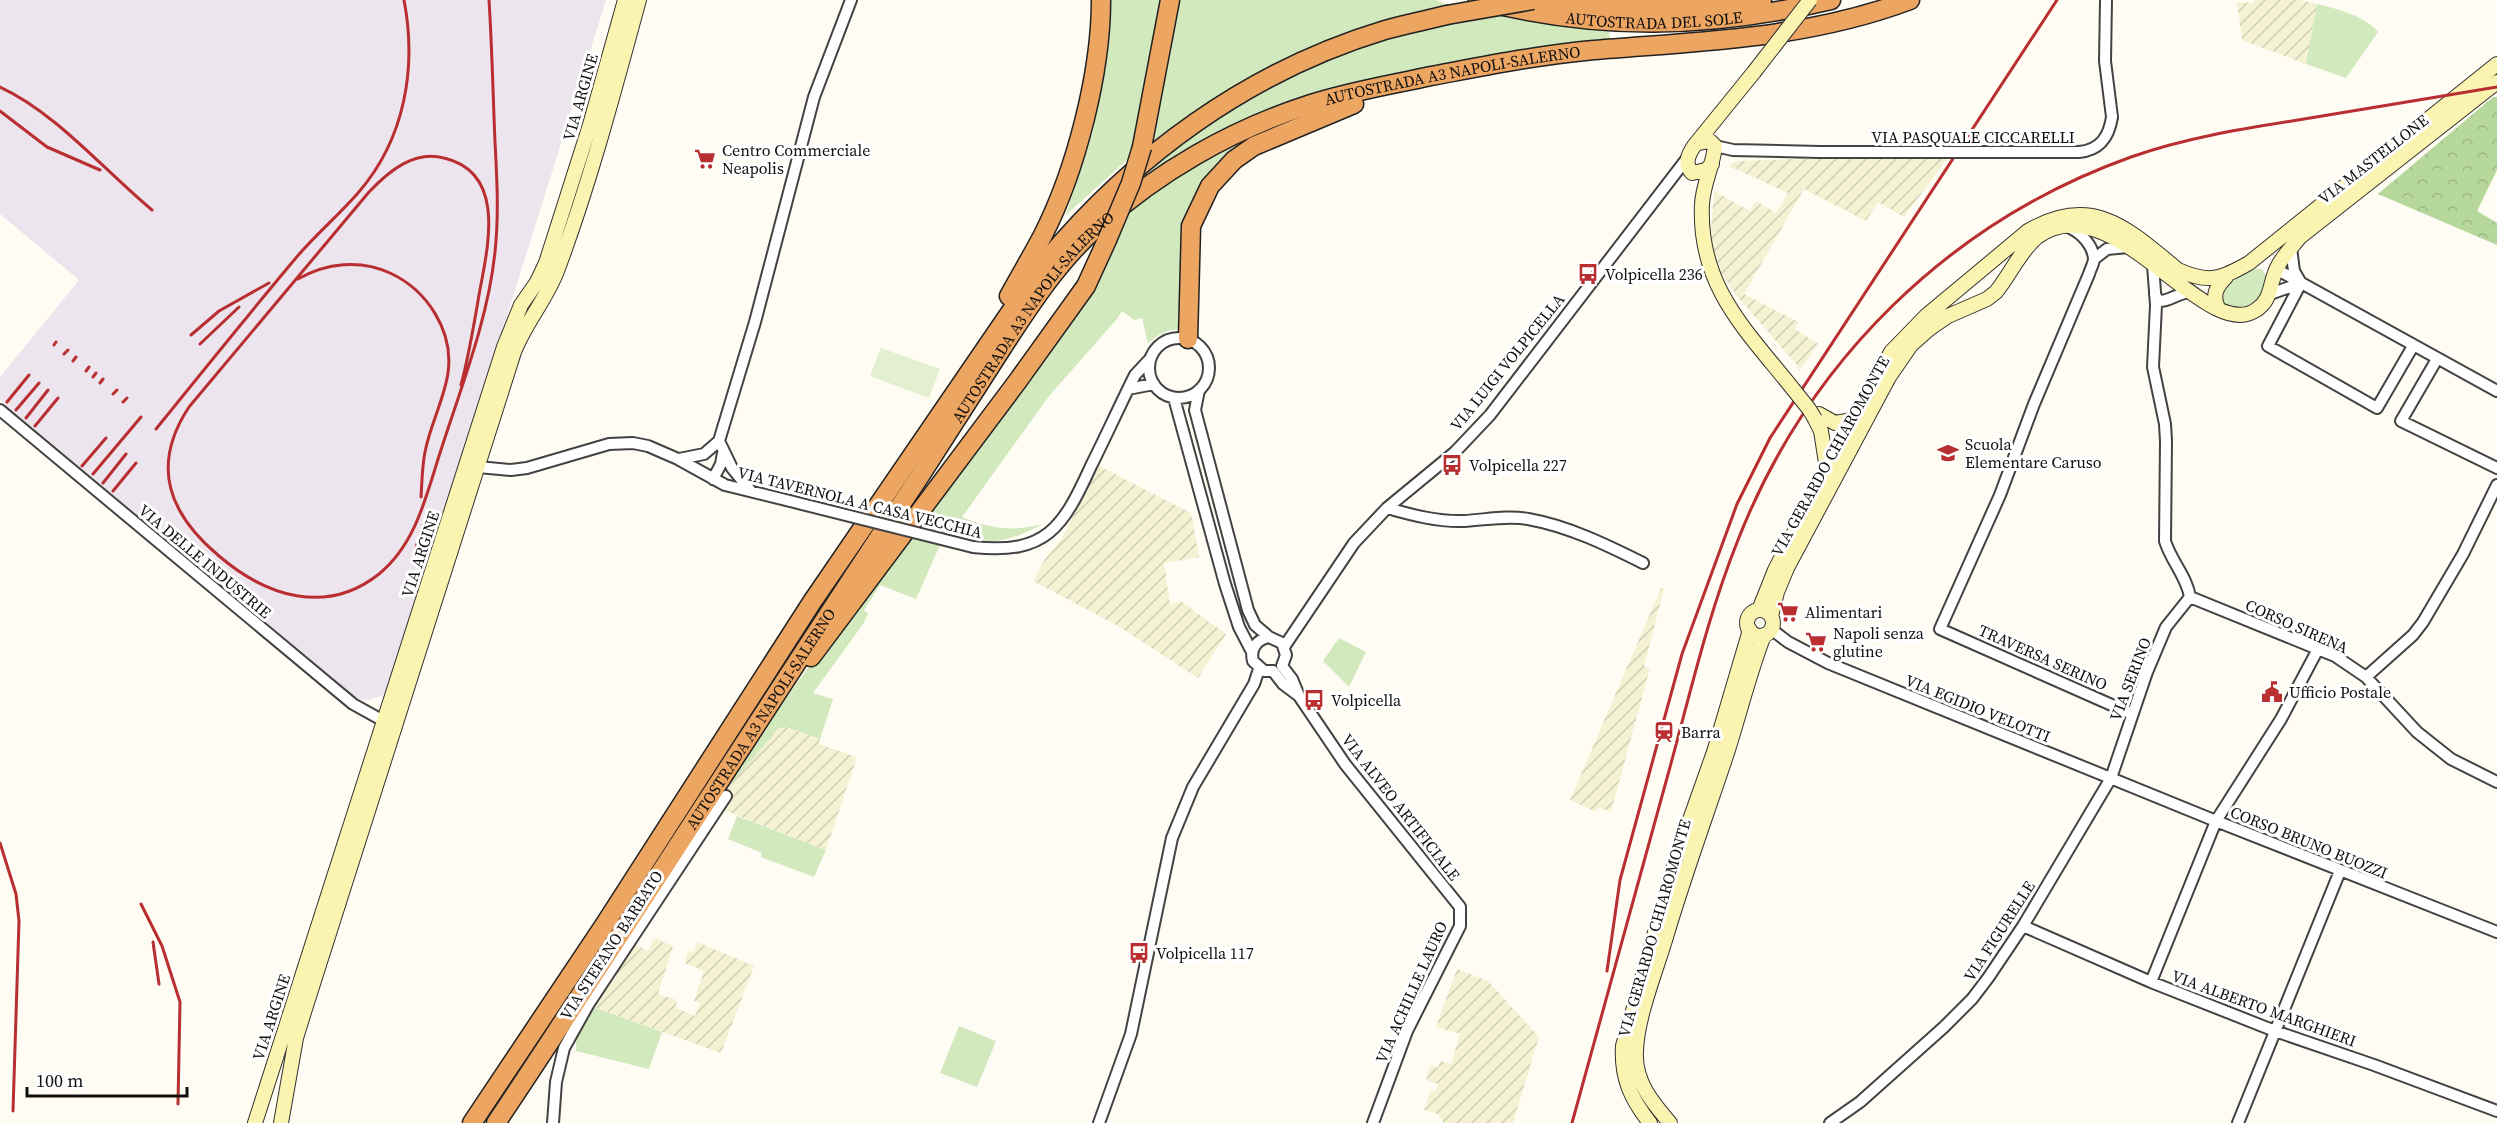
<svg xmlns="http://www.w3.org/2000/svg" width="2497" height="1123" font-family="'Source Serif 4',serif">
	<defs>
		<pattern id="farmland-furrows" width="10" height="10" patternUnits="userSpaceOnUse" patternTransform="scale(1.5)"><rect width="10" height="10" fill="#f4f2d3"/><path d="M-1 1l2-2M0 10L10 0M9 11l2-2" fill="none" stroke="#d0ceb4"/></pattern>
		<pattern id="forest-crowns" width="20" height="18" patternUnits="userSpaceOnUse" patternTransform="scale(1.5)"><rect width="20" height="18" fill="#b6d89d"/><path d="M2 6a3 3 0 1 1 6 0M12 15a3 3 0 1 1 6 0" fill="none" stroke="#9bb886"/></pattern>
	</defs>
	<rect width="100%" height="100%" fill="#fefcf3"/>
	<path fill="#ede5ed" d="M0,0H606L393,679L387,692L381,696L369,700L359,699L352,695L0,400V377L79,280L0,214Z"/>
	<path fill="url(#farmland-furrows)" d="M2254,0H2301L2317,4L2306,64L2242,40L2237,2L2253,3Z
		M1802,159H1947L1904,217L1878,202L1866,221L1804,189L1744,294L1798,322L1795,329L1818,344L1799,372L1797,365L1736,295L1716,265L1711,243V229L1714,191L1750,211L1756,201L1776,213L1788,193L1729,166L1736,161Z
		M1099,466L1189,512L1192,517L1199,557L1164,563L1170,604L1182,602L1226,634L1198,678L1118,626L1033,581L1045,559L1062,538Z
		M1661,588L1664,589L1644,666L1650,668L1611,812L1598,807L1596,812L1570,800Z
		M786,727L820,739L819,744L857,757L826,850L726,811L720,806L719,798L771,735L779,728Z
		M654,938L673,946L658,994L677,1000L676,1008L695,1016L700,1003L694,1001L704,971L685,963L688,951L694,952L697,942L754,966L721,1053L593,1007L607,983L616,979V969L633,944L648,951Z
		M1457,969L1488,981L1539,1037L1513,1123H1444L1438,1114L1424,1110L1431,1090L1436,1091L1438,1084L1426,1080L1431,1065L1438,1068L1440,1061L1451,1064L1460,1034L1436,1027Z"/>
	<path fill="#d2e8bd" d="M1108,0H1160L1157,34L1130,157L1066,215L1093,132L1109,16Z
		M1177,0H1436L1448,5L1417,13L1282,63L1219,96L1153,141L1172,46Z
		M2317,4C2333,7 2369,18 2378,32L2346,78L2306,64Z
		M1499,12L1556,25L1609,29L1610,44L1373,82L1137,184L1140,173L1233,106L1330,57L1399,33Z
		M1259,133L1236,148L1218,164L1192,201L1187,219L1180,329C1166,330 1158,334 1148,344L1142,318L1134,320L1122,311L1117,319L1049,396L962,517C992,529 1012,532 1043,524C1006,544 986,545 945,534L916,599L880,585L864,610L868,614L863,624L813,693L833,699L820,739L786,727L779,728L719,798L775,714L1117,238L1132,206L1231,143Z
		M2252,268L2262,269L2266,276C2262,296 2259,302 2240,310L2222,303L2221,289Z
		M1339,638L1366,652L1349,687L1323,661Z
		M737,816L826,850L814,877L761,857L762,853L728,839Z
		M593,1007L662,1032L649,1069L576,1051V1035Z
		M959,1026L996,1041L977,1087L940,1073Z"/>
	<path fill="url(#forest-crowns)" d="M2493,97H2497V170L2477,211L2497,223V245L2378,194Z"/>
	<path fill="#e3efcf" d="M881,348L940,369L929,398L870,376Z"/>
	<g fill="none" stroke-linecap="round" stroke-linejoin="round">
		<defs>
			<path id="street" d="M2106,0L2105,61L2112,117
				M1715,146L1733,150L1820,152
				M2070,228C2081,233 2093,245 2094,259C2094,263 2090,270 2089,274L2034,404L2000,495L1940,629L2132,714
				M2291,248L2294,271L2301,283
				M2094,259L2107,249L2128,247
				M2153,265L2156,305L2153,367L2165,424L2166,441L2165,541C2171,561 2187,577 2190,597
				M2276,269L2497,391
				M2301,283L2268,346L2377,408L2413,346
				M2270,294L2301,283
				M2155,295L2159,301C2169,302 2178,292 2192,292
				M1149 368a30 30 0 1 1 60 0a30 30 0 1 1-60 0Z
				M2437,359L2401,421L2497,468
				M1128,389L1154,384
				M1199,390L1195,410L1248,610L1255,625L1269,637
				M1174,398L1225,584L1239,627L1252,652
				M0,410L353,704L389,724
				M679,459L704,454L719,441
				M478,467L511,470L527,468L609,444L633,443L648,446L678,459L725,485L790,501
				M713,479L721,464L723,453
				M750,490L732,468L719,441L755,322L814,97L851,0
				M1387,508C1412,515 1438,522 1464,521C1485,520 1507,515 1528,519C1568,526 1607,545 1643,563
				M973,547C1047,555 1063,527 1091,466C1106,436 1120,405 1135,375L1149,360
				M2190,597L2335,656L2366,677L2417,732L2451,759L2497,782
				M1771,629L1788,642L1828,663L2216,821L2497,932
				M1284,647L1354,543L1387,508L1455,452L1490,415L1688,157
				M1282,666L1292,679L1299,696L1345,764L1460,907V926L1407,1031L1373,1123
				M1273,671H1264L1253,661C1250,649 1256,640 1269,637L1282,643L1286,655L1282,666
				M1273,671L1283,684L1299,696
				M2366,677L2413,635L2423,622L2463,554L2497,485
				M2023,926L2151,982L2275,1031L2374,1065L2497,1111
				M2151,982L2216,821L2281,719L2318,649
				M553,1123L556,1082L564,1048L588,1005L726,796
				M1099,1123L1131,1034L1172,838L1193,787L1254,684L1259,669
				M1830,1123L1860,1102L1944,1027L1972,999L1988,978L2023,926L2111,778L2147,672L2166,627L2190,597
				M2238,1123L2340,871"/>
			<path id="secondary" d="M1697,143L1710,141L1715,146C1713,166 1703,184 1702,204C1698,286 1746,330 1793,389
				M1712,164L1706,170L1692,173C1684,164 1688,155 1694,146L1754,72
				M2218,308C2212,295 2216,287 2226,277
				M1819,414L1835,423L1853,420
				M1815,419L1821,431L1827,469
				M1759,610L1775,570L1806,509L1891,352L1926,316L2028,231C2093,193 2128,229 2178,270C2209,284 2221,279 2249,263L2497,64
				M1747 623a13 13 0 1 1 26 0a13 13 0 1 1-26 0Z
				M1771,616L1777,592L1787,568L1889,377L1911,345L1929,329L1948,316L1987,299L1996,292C2010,275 2020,251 2037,237C2111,181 2205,345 2256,310C2273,299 2269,282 2278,266C2283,256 2292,247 2300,237L2497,82
				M255,1123L504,347L521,305L537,282L546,263L590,125L625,0
				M281,1123L296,1038L305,1009L514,352C525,323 546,300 557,271C590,183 614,91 639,0
				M1650,1123C1631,1099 1621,1078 1623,1046L1675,862L1714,752L1750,630
				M1670,1123C1652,1102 1634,1081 1636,1051C1637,1017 1656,971 1666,937C1684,876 1706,816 1726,756C1739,716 1749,674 1764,635"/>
			<g id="highway">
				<path id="s1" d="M1478,0C1599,31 1709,29 1831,0"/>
				<path d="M1541,0C1614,11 1689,11 1762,0"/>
				<path d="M1142,147L1170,0"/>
				<path d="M1009,296C1020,276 1032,256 1043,235C1076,170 1101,73 1101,0"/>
				<path d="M1188,339L1191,226L1210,186L1234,160L1254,146L1354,104"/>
				<path d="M811,657L1017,382L1086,286L1107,240"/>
				<path d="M472,1123L605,924L812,602L1042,266C1132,156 1249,71 1385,30C1406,24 1427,20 1447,15"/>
				<path id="s2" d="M496,1123C639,909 775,692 918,479C946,436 974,392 1002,348C1030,305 1059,260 1098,226C1158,172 1231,130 1308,105C1347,92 1390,85 1431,76C1485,66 1539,55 1594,50C1703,41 1806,39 1910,0"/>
			</g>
		</defs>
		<use href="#street" stroke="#434343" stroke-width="14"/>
		<use href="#secondary" stroke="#323232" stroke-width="16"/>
		<use href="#highway" stroke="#212121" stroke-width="21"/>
		<use href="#street" stroke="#fff" stroke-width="10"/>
		<use href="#secondary" stroke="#fbf4b1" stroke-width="14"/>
		<use href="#highway" stroke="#eda562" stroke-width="18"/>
		<path stroke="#b92e31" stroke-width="3" d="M0,87C55,112 105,171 152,210
			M0,111L47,147L100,170
			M298,279C326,263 360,259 390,273C427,290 454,331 448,373C444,400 430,425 425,452C422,467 422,482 421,497
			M191,335L219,311L269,283
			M200,344L239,307
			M54,345L56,342
			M64,354L68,350
			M73,361L76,357
			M86,371L89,367
			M93,377L96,373
			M100,383L103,379
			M461,385C469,355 474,325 479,295C487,250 508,173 444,158C414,150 389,171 369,192L189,407C150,466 169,514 219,556C266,596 326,616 379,574C416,544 426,496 440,453C461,387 488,320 495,252C499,215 497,179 495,142C493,95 492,47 489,0
			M113,394L117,390
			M7,402L29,375
			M123,402L127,398
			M16,410L39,383
			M26,418L48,390
			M35,426L58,398
			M156,429C202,372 248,315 295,259C314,236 338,216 358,193C405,139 417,68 404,0
			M82,466L106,438
			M93,474L141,417
			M103,483L126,454
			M113,491L136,463
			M415,551L423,525
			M0,843L16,894L19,921L13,1111
			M141,904L162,946L180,1002L178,1104
			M153,942L159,984
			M1607,971L1620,880L1682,654L1737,504L1770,438L2057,0
			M1572,1123C1603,1008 1635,893 1667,778C1689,699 1707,617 1738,540C1808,361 1949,222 2131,157C2185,138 2241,129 2298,120C2364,109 2431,98 2497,87"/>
		<defs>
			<path id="street-bridge" d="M1820,152H2079C2100,150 2109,137 2112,117
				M790,501L973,547"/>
			<path id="secondary-bridge" d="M1754,72L1810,0
				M1793,389L1809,409L1815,419"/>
			<path id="highway-bridge" d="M1447,15L1533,0
				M1107,240L1131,183L1142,147"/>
		</defs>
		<use href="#street-bridge" stroke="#434343" stroke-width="14" stroke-linecap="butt"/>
		<use href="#secondary-bridge" stroke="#323232" stroke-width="16" stroke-linecap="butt"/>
		<use href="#highway-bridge" stroke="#212121" stroke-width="21" stroke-linecap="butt"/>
		<use href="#street-bridge" stroke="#fff" stroke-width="10"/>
		<use href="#secondary-bridge" stroke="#fbf4b1" stroke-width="14"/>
		<use href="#highway-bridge" stroke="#eda562" stroke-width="18"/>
	</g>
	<defs>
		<symbol id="supermarket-bare" viewBox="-9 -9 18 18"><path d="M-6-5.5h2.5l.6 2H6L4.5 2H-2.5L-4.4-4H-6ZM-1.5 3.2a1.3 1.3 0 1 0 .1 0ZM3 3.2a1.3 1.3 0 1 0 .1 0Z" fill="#b92e31" stroke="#fff" stroke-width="2.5" paint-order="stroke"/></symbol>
		<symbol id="bus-bare" viewBox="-9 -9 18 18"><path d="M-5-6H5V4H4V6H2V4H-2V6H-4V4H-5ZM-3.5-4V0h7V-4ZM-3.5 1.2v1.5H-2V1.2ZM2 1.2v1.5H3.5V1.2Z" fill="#b92e31" stroke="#fff" stroke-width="2.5" paint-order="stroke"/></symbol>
		<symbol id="school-bare" viewBox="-9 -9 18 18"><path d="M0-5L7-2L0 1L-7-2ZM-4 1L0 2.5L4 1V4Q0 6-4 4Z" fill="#b92e31" stroke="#fff" stroke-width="2.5" paint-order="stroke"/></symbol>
		<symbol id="civic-bare" viewBox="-9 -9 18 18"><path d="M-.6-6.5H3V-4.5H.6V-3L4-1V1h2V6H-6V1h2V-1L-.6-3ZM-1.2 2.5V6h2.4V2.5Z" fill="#b92e31" stroke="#fff" stroke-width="2.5" paint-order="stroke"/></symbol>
		<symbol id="station-bare" viewBox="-9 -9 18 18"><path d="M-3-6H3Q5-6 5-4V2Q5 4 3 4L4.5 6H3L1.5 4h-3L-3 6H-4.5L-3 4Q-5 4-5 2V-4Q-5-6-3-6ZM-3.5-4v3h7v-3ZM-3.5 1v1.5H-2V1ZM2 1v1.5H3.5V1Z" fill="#b92e31" stroke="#fff" stroke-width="2.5" paint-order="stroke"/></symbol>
	</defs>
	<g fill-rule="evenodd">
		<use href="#supermarket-bare" x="690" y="144" width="30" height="30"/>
		<use href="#bus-bare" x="1573" y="259" width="30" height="30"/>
		<use href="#school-bare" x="1933" y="438" width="30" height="30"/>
		<use href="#bus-bare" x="1437" y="450" width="30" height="30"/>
		<use href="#supermarket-bare" x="1773" y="597" width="30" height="30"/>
		<use href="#supermarket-bare" x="1801" y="627" width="30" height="30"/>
		<use href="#civic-bare" x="2257" y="677" width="30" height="30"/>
		<use href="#bus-bare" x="1299" y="685" width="30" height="30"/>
		<use href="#station-bare" x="1649" y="717" width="30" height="30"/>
		<use href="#bus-bare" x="1124" y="938" width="30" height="30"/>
	</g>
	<g text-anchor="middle" stroke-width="6" stroke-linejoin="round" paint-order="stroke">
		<g font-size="16" fill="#101010" stroke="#fff">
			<text dy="6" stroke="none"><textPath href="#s1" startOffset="178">AUTOSTRADA DEL SOLE</textPath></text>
			<text dy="6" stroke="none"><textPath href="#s2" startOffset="1473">AUTOSTRADA A3 NAPOLI-SALERNO</textPath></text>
			<text transform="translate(580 97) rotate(-74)" y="6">VIA ARGINE</text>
			<text x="1973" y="143">VIA PASQUALE CICCARELLI</text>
			<text transform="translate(2373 159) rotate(-38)" y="6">VIA MASTELLONE</text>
			<text dy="6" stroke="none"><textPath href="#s2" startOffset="969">AUTOSTRADA A3 NAPOLI-SALERNO</textPath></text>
			<text transform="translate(1507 362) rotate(-51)" y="6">VIA LUIGI VOLPICELLA</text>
			<text transform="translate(1830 456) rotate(-61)" y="6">VIA GERARDO CHIAROMONTE</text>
			<text transform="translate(860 502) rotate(14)" y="6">VIA TAVERNOLA A CASA VECCHIA</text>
			<text transform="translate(420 554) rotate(-72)" y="6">VIA ARGINE</text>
			<text transform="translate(205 561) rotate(40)" y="6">VIA DELLE INDUSTRIE</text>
			<text transform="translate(2297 626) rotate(24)" y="6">CORSO SIRENA</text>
			<text transform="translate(2043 657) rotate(24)" y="6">TRAVERSA SERINO</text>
			<text transform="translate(2130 679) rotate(-69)" y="6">VIA SERINO</text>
			<text transform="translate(1978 708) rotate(22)" y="6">VIA EGIDIO VELOTTI</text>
			<text dy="6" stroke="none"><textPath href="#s2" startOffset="483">AUTOSTRADA A3 NAPOLI-SALERNO</textPath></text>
			<text transform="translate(1401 807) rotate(52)" y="6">VIA ALVEO ARTIFICIALE</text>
			<text transform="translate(2309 842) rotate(22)" y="6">CORSO BRUNO BUOZZI</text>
			<text transform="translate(1654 928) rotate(-74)" y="6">VIA GERARDO CHIAROMONTE</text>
			<text transform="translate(1999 931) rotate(-57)" y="6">VIA FIGURELLE</text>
			<text transform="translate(611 945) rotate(-57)" y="6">VIA STEFANO BARBATO</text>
			<text transform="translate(1411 992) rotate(-66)" y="6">VIA ACHILLE LAURO</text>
			<text transform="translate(2264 1008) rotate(20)" y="6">VIA ALBERTO MARGHIERI</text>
			<text transform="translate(271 1017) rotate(-72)" y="6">VIA ARGINE</text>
		</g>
		<g font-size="16" fill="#101010" stroke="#fff" text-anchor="start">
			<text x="722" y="156">Centro Commerciale<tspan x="722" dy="18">Neapolis</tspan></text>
			<text x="1605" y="280">Volpicella 236</text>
			<text x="1965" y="450">Scuola<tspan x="1965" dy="18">Elementare Caruso</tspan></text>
			<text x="1469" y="471">Volpicella 227</text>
			<text x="1805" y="618">Alimentari</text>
			<text x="1833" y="639">Napoli senza<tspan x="1833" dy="18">glutine</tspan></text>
			<text x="2289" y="698">Ufficio Postale</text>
			<text x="1331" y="706">Volpicella</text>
			<text x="1681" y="738">Barra</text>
			<text x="1156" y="959">Volpicella 117</text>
		</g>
	</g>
	<path d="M27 1087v9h160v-9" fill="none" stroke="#101010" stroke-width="3"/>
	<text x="36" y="1087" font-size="18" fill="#101010" stroke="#ffffff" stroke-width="4.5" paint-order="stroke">100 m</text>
</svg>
